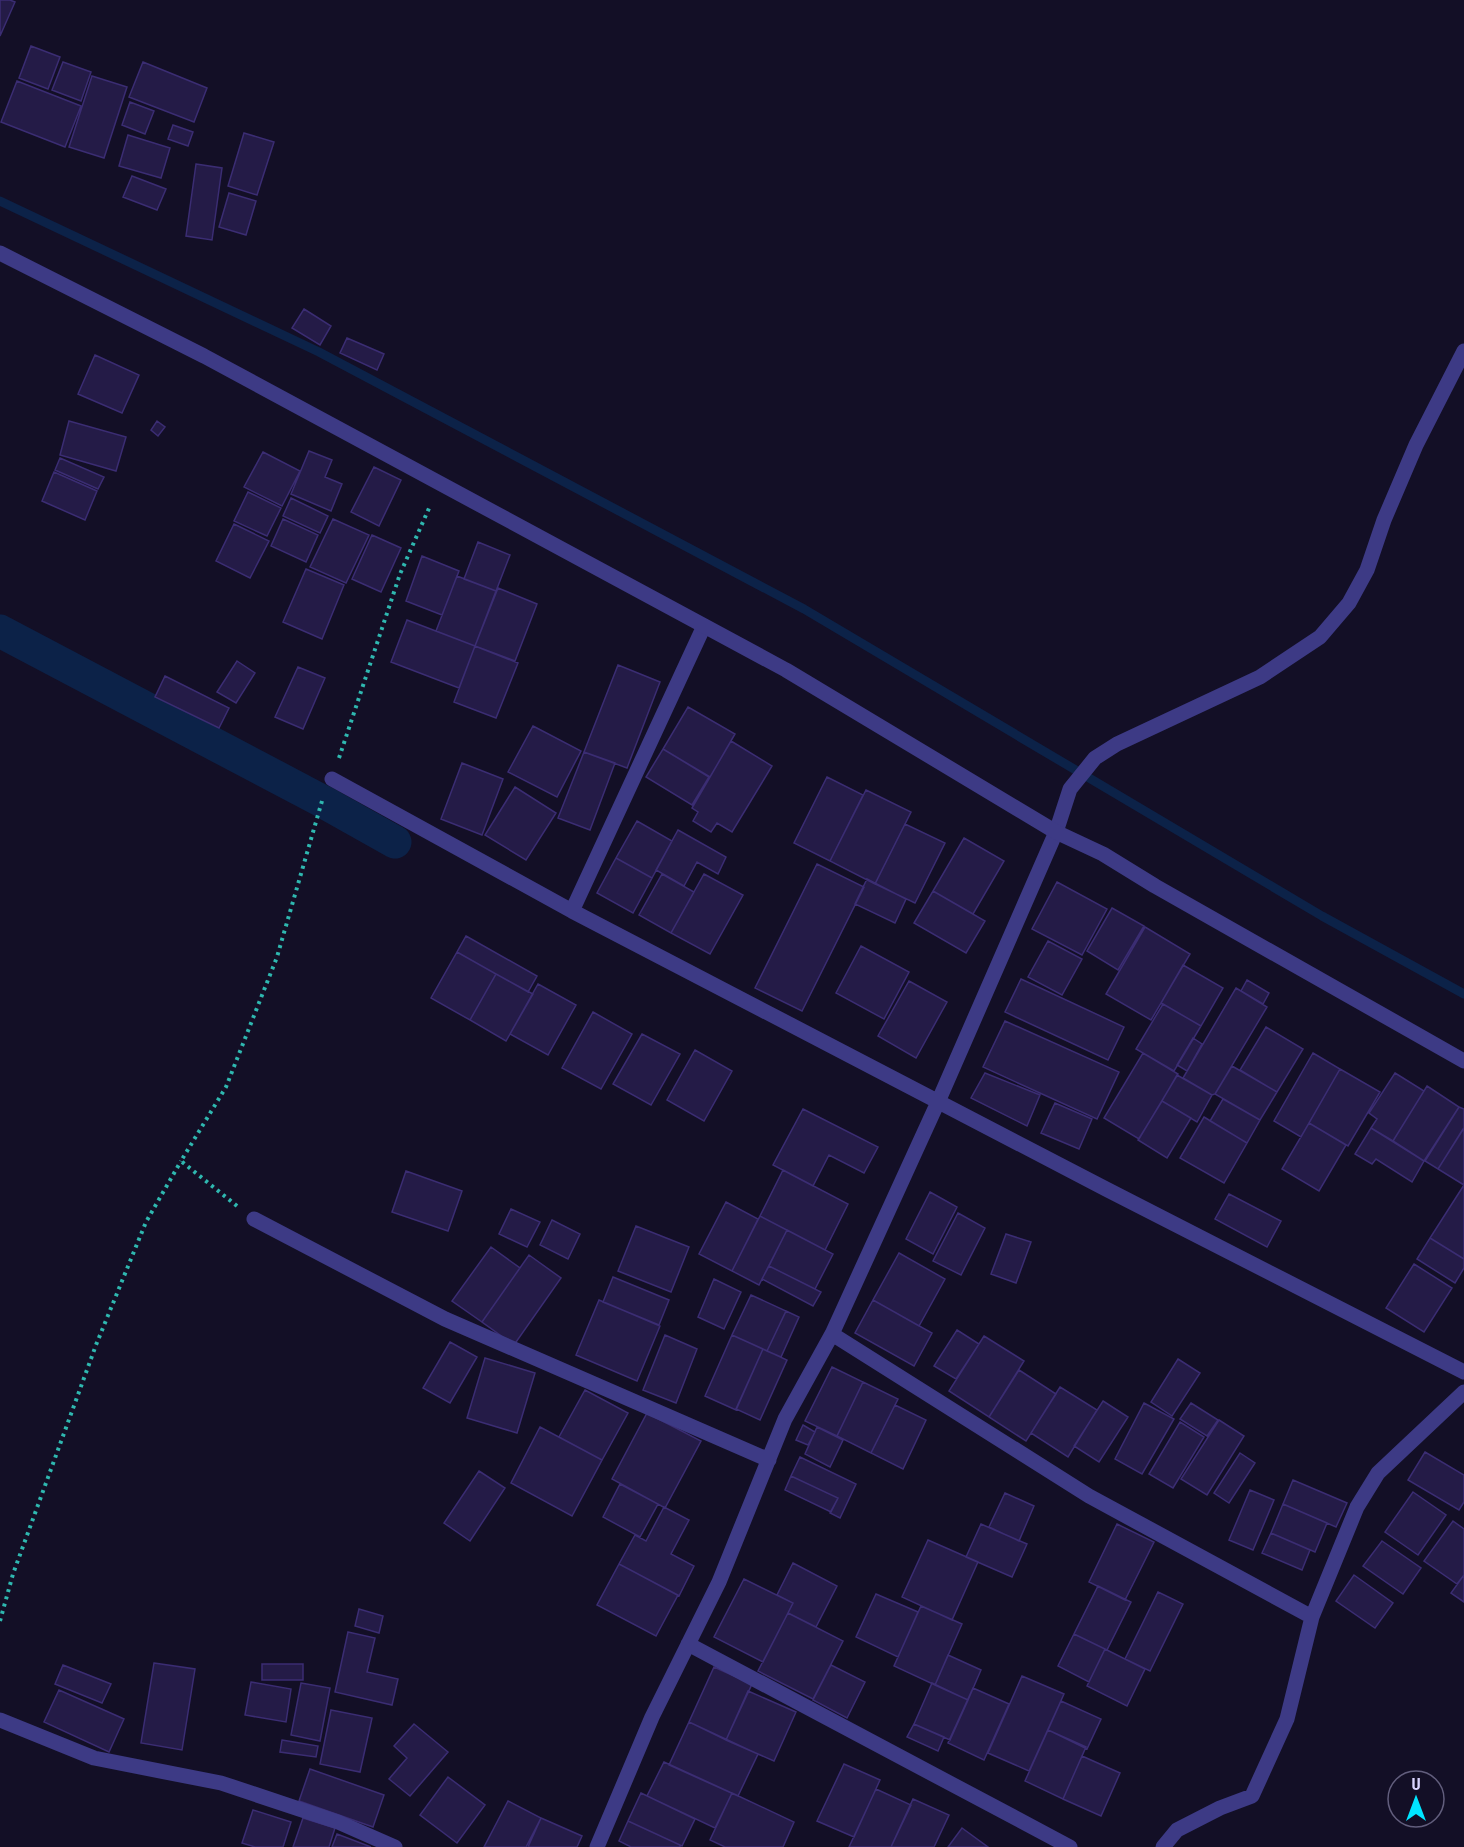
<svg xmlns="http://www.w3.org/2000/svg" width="1464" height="1847" font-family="'Roboto Condensed',sans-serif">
	<rect width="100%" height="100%" fill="#130f26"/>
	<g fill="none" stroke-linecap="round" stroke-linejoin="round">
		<path stroke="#0c2248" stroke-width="9" d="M0,201L319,352L804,609L1322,916L1464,994"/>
		<path stroke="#0c2248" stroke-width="33" d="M0,631L322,801L395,842"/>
	</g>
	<path fill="#241b47" stroke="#3b2d73" stroke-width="1.5" d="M0,0H10L15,2L0,36Z
		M31,46L60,57L48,89L19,78Z
		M63,62L91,72L81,101L52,90Z
		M143,62L207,88L194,122L129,97Z
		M92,76L127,87L104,158L69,147Z
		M17,81L81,106L65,147L1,122Z
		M130,102L154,111L145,134L122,125Z
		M173,125L193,132L188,146L168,139Z
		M244,133L274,142L257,195L228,186Z
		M128,135L170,148L161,178L119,166Z
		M196,164L222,168L212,240L186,236Z
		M132,176L166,189L157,210L123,197Z
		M229,193L256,201L246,235L219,227Z
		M304,309L331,326L320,345L292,328Z
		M347,338L384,354L377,370L340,353Z
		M95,355L139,375L122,413L78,394Z
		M69,421L126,437L116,471L60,455Z
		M157,421L165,427L158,436L151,430Z
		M309,451L332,460L325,477L342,484L331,511L291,494Z
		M263,452L300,471L282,506L244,487Z
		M60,458L104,477L98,489L55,470Z
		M374,467L401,480L379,526L351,512Z
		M54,472L97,491L85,520L42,501Z
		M248,492L281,508L267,536L234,521Z
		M291,498L328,516L320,533L283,516Z
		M283,519L318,535L306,562L271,546Z
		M333,519L369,535L346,583L310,567Z
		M234,524L269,541L250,578L216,561Z
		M372,535L401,548L381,592L352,579Z
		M478,542L510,555L496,591L464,579Z
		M422,556L459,571L442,615L406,601Z
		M306,569L344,585L322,639L283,622Z
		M457,576L496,591L475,646L436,631Z
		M498,588L537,604L515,661L475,646Z
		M407,620L475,646L459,688L391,662Z
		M475,646L518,663L496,718L454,702Z
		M237,661L255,673L236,703L217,692Z
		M618,665L660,682L627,768L584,752Z
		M298,667L325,678L303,729L275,717Z
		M165,676L229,708L219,728L155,697Z
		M688,707L735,734L710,777L663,749Z
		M533,726L581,751L557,797L508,772Z
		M731,741L772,766L732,832L717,823L711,832L693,821L698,812L692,808Z
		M663,749L709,777L692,805L646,777Z
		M584,752L615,763L590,830L558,818Z
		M462,763L503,779L482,835L441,819Z
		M827,777L863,795L830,861L794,843Z
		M515,787L556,813L526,860L485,835Z
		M866,790L911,812L875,884L830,861Z
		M637,821L672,841L652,878L616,858Z
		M905,824L945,843L915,903L875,884Z
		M678,830L726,857L718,874L697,862L684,886L656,870Z
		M964,838L1004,861L973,914L933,891Z
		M616,858L652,878L633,913L597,893Z
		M817,864L864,887L802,1011L755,988Z
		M662,874L694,892L671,933L639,915Z
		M704,874L743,895L710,954L671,933Z
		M867,879L906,899L895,923L855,904Z
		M1057,882L1107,909L1082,955L1032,929Z
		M933,891L985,921L966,953L914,923Z
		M1112,908L1144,926L1118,970L1087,951Z
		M1145,927L1190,954L1151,1020L1106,994Z
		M466,936L537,976L528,992L457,952Z
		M1048,941L1082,959L1062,995L1028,977Z
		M861,946L909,972L884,1019L836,993Z
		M457,952L496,974L470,1020L431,998Z
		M1183,965L1223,988L1201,1026L1161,1003Z
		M496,974L533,994L506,1041L470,1020Z
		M1021,979L1124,1027L1108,1060L1005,1012Z
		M1247,980L1269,993L1263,1004L1241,991Z
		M909,981L947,1002L916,1058L878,1036Z
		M538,984L576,1005L548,1055L510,1034Z
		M1236,988L1267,1007L1215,1094L1212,1095L1183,1078Z
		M1163,1004L1201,1026L1174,1071L1136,1049Z
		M593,1012L632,1034L601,1089L562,1068Z
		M1005,1021L1119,1072L1097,1119L983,1067Z
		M1266,1027L1303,1049L1277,1092L1240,1070Z
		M642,1034L680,1054L651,1105L613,1084Z
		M1193,1038L1202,1044L1187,1071L1177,1065Z
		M695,1050L732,1071L704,1121L667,1100Z
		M1143,1053L1178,1074L1139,1139L1104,1118Z
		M1313,1053L1340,1069L1301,1137L1274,1121Z
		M1232,1066L1277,1092L1260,1120L1215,1094Z
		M1340,1069L1380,1092L1348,1146L1309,1123Z
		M985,1073L1040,1095L1027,1126L971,1098Z
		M1395,1073L1424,1091L1393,1141L1371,1128L1377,1119L1369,1113Z
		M1177,1075L1212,1095L1197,1122L1162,1101Z
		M1427,1086L1459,1107L1424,1161L1393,1141Z
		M1223,1099L1260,1120L1247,1143L1210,1121Z
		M1162,1101L1191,1118L1167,1158L1138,1140Z
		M1055,1103L1092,1119L1079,1149L1041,1133Z
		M1459,1107L1464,1109V1128L1438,1169L1425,1161Z
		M803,1109L878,1147L864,1173L829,1155L813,1186L773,1165Z
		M1204,1117L1247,1143L1224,1183L1180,1158Z
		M1309,1123L1346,1145L1319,1191L1282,1169Z
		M1371,1128L1424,1161L1412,1182L1376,1159L1372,1164L1355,1154Z
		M1463,1129H1464V1185L1438,1169Z
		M783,1170L848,1204L825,1250L760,1216Z
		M406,1171L462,1191L448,1231L392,1212Z
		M1464,1185V1259L1430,1238Z
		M930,1192L957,1207L933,1254L906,1239Z
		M1229,1194L1281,1221L1267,1247L1215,1219Z
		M726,1202L758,1219L732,1271L699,1254Z
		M511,1209L540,1222L527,1247L499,1234Z
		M958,1213L985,1228L961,1275L933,1261Z
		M760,1216L787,1230L759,1285L732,1271Z
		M552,1220L580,1234L568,1259L540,1245Z
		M636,1226L689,1247L671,1292L618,1271Z
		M787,1230L833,1254L815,1289L769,1266Z
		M1006,1234L1031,1242L1016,1283L991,1274Z
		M1430,1238L1464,1259V1268L1455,1283L1417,1259Z
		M491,1247L520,1268L482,1322L452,1301Z
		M899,1253L945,1279L919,1326L873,1300Z
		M529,1255L561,1278L514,1345L482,1322Z
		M1414,1264L1452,1288L1424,1332L1386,1308Z
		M769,1266L821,1292L813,1306L762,1279Z
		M613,1277L669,1300L659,1325L603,1302Z
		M714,1279L741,1292L724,1329L698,1317Z
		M751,1295L786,1311L767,1351L732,1335Z
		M599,1300L660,1326L637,1381L576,1355Z
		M873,1300L932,1333L914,1366L855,1333Z
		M786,1311L799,1317L781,1357L767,1351Z
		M957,1330L979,1344L956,1379L934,1366Z
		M665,1335L697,1349L676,1403L643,1390Z
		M732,1335L763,1349L736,1410L705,1396Z
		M984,1336L1024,1361L989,1417L949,1391Z
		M450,1342L477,1357L450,1403L423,1388Z
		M763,1349L787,1360L760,1420L736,1409Z
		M485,1358L535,1373L517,1433L467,1418Z
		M1178,1359L1200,1373L1172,1416L1151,1402Z
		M832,1367L863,1382L837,1436L805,1421Z
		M1019,1370L1056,1394L1026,1441L989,1417Z
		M863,1382L898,1399L871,1453L837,1436Z
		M1060,1387L1097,1410L1068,1457L1031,1433Z
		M585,1390L628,1413L602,1460L559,1437Z
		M1103,1401L1128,1417L1099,1462L1074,1446Z
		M1144,1403L1174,1419L1142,1474L1115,1459Z
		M1191,1403L1218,1420L1207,1436L1180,1419Z
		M895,1405L926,1420L903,1469L871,1453Z
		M647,1413L701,1441L665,1508L612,1479Z
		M1219,1420L1244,1436L1207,1495L1181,1479Z
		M1180,1422L1204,1437L1173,1488L1149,1474Z
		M803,1425L815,1432L808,1445L796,1440Z
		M540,1427L602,1460L572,1516L511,1483Z
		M817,1427L843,1440L830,1467L805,1454Z
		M1425,1452L1464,1475V1502L1459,1510L1408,1480Z
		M1240,1453L1255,1463L1229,1503L1214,1493Z
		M800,1457L856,1484L840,1518L830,1513L838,1498L791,1476Z
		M479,1471L505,1488L470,1541L444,1523Z
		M791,1476L838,1498L831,1512L785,1490Z
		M1293,1480L1347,1503L1336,1527L1283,1504Z
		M620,1484L658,1504L640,1537L603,1517Z
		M1250,1490L1274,1500L1253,1550L1229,1540Z
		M1413,1492L1446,1515L1418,1555L1385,1532Z
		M1005,1493L1034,1506L1019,1541L989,1527Z
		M1283,1504L1327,1523L1315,1552L1271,1533Z
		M664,1507L689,1520L671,1554L694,1566L679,1596L619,1564L635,1535L646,1541Z
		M1453,1521L1464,1529V1575L1457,1584L1424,1561Z
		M981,1524L1027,1544L1012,1577L966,1557Z
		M1117,1524L1154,1542L1125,1600L1089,1582Z
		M1271,1533L1310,1550L1302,1570L1262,1553Z
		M928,1540L978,1562L952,1620L902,1597Z
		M1382,1541L1421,1568L1403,1594L1363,1566Z
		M793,1563L837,1586L816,1627L788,1613L793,1603L777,1595Z
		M619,1564L678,1595L656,1636L597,1605Z
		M1354,1575L1393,1603L1375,1628L1336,1601Z
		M1464,1575V1602L1451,1593Z
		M744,1579L793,1603L763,1662L714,1637Z
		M1098,1586L1131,1602L1107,1650L1074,1634Z
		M1158,1592L1183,1604L1150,1671L1125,1659Z
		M876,1594L918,1612L898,1657L856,1637Z
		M921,1606L962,1624L935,1685L894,1666Z
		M359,1609L383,1616L379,1633L355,1626Z
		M788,1613L843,1641L813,1699L758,1671Z
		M348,1632L375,1638L367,1672L398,1679L392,1705L335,1692Z
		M1074,1634L1105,1649L1089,1682L1058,1666Z
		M1105,1649L1145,1669L1127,1706L1087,1686Z
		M948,1655L981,1670L968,1700L935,1685Z
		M154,1663L195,1669L182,1750L141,1743Z
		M262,1664H303V1680H262Z
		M63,1665L111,1684L102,1703L55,1684Z
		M831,1665L865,1682L847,1718L813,1700Z
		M714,1667L752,1684L726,1740L689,1722Z
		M1022,1676L1064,1694L1029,1771L988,1753Z
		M251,1682L291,1689L286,1722L245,1715Z
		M301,1683L330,1688L320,1741L291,1735Z
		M932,1683L968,1700L950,1740L914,1724Z
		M973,1688L1009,1704L984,1760L948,1743Z
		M59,1690L124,1719L109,1752L44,1722Z
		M748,1691L796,1712L774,1761L726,1740Z
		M1061,1701L1101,1719L1087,1749L1048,1730Z
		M331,1710L372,1718L360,1772L320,1764Z
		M689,1722L758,1754L738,1796L669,1765Z
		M414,1724L448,1752L410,1796L389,1779L407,1758L394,1746Z
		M914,1724L944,1737L938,1751L907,1737Z
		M1048,1730L1086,1747L1063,1799L1025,1781Z
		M282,1740L318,1746L316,1757L280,1752Z
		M1082,1756L1120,1773L1101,1816L1063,1799Z
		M664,1762L732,1793L715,1828L647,1796Z
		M844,1764L880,1780L854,1837L817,1821Z
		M310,1769L384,1795L373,1827L299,1801Z
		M448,1777L485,1805L457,1843L420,1815Z
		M876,1789L911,1805L891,1847H849Z
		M641,1793L695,1819L682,1846L628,1821Z
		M732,1793L794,1822L783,1847H725L710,1840Z
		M913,1799L949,1815L934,1847H891Z
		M508,1801L541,1818L526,1847H484Z
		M253,1810L291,1822L283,1847H255L242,1843Z
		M303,1818L335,1828L329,1847H293Z
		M541,1818L582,1836L577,1847H528Z
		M628,1821L680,1845V1847H631L619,1841Z
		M962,1828L988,1847H948Z
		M337,1834L371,1847H332Z"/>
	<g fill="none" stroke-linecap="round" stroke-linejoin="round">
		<path stroke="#2fb8b0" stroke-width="4" stroke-dasharray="3 4.5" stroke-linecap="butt" d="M339,758L400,574L430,506
			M237,1206L181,1161L226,1087L277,957L322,801
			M0,1621L13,1574L96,1345L146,1222L181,1161"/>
		<path stroke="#3d3a85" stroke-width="15" d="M332,779L572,911L1106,1189L1464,1372
			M572,911L704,626
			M254,1219L445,1319L769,1460
			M832,1334L1089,1496L1312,1617L1357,1507L1378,1473L1464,1392
			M688,1644L1070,1847
			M0,1720L94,1758L221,1783L338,1822L395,1847
			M597,1847L652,1717L719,1582L785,1419L832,1334L938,1102L1056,832L1070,789L1095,758L1117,744L1260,677L1320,637L1349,603L1367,570L1384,520L1416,445L1464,351
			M1163,1847L1177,1830L1220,1808L1252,1796L1287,1719L1312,1617"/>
		<path stroke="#3d3a85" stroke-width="15" d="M0,253L204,356L786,670L1056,832L1103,854L1155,886L1464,1061"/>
	</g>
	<g transform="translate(1416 1799)"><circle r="28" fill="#130f26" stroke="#625e7d" stroke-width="1.5"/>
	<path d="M0-4.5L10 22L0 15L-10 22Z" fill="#00e5ff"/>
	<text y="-9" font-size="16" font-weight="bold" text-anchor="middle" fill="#d9d4ff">U</text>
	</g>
</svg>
